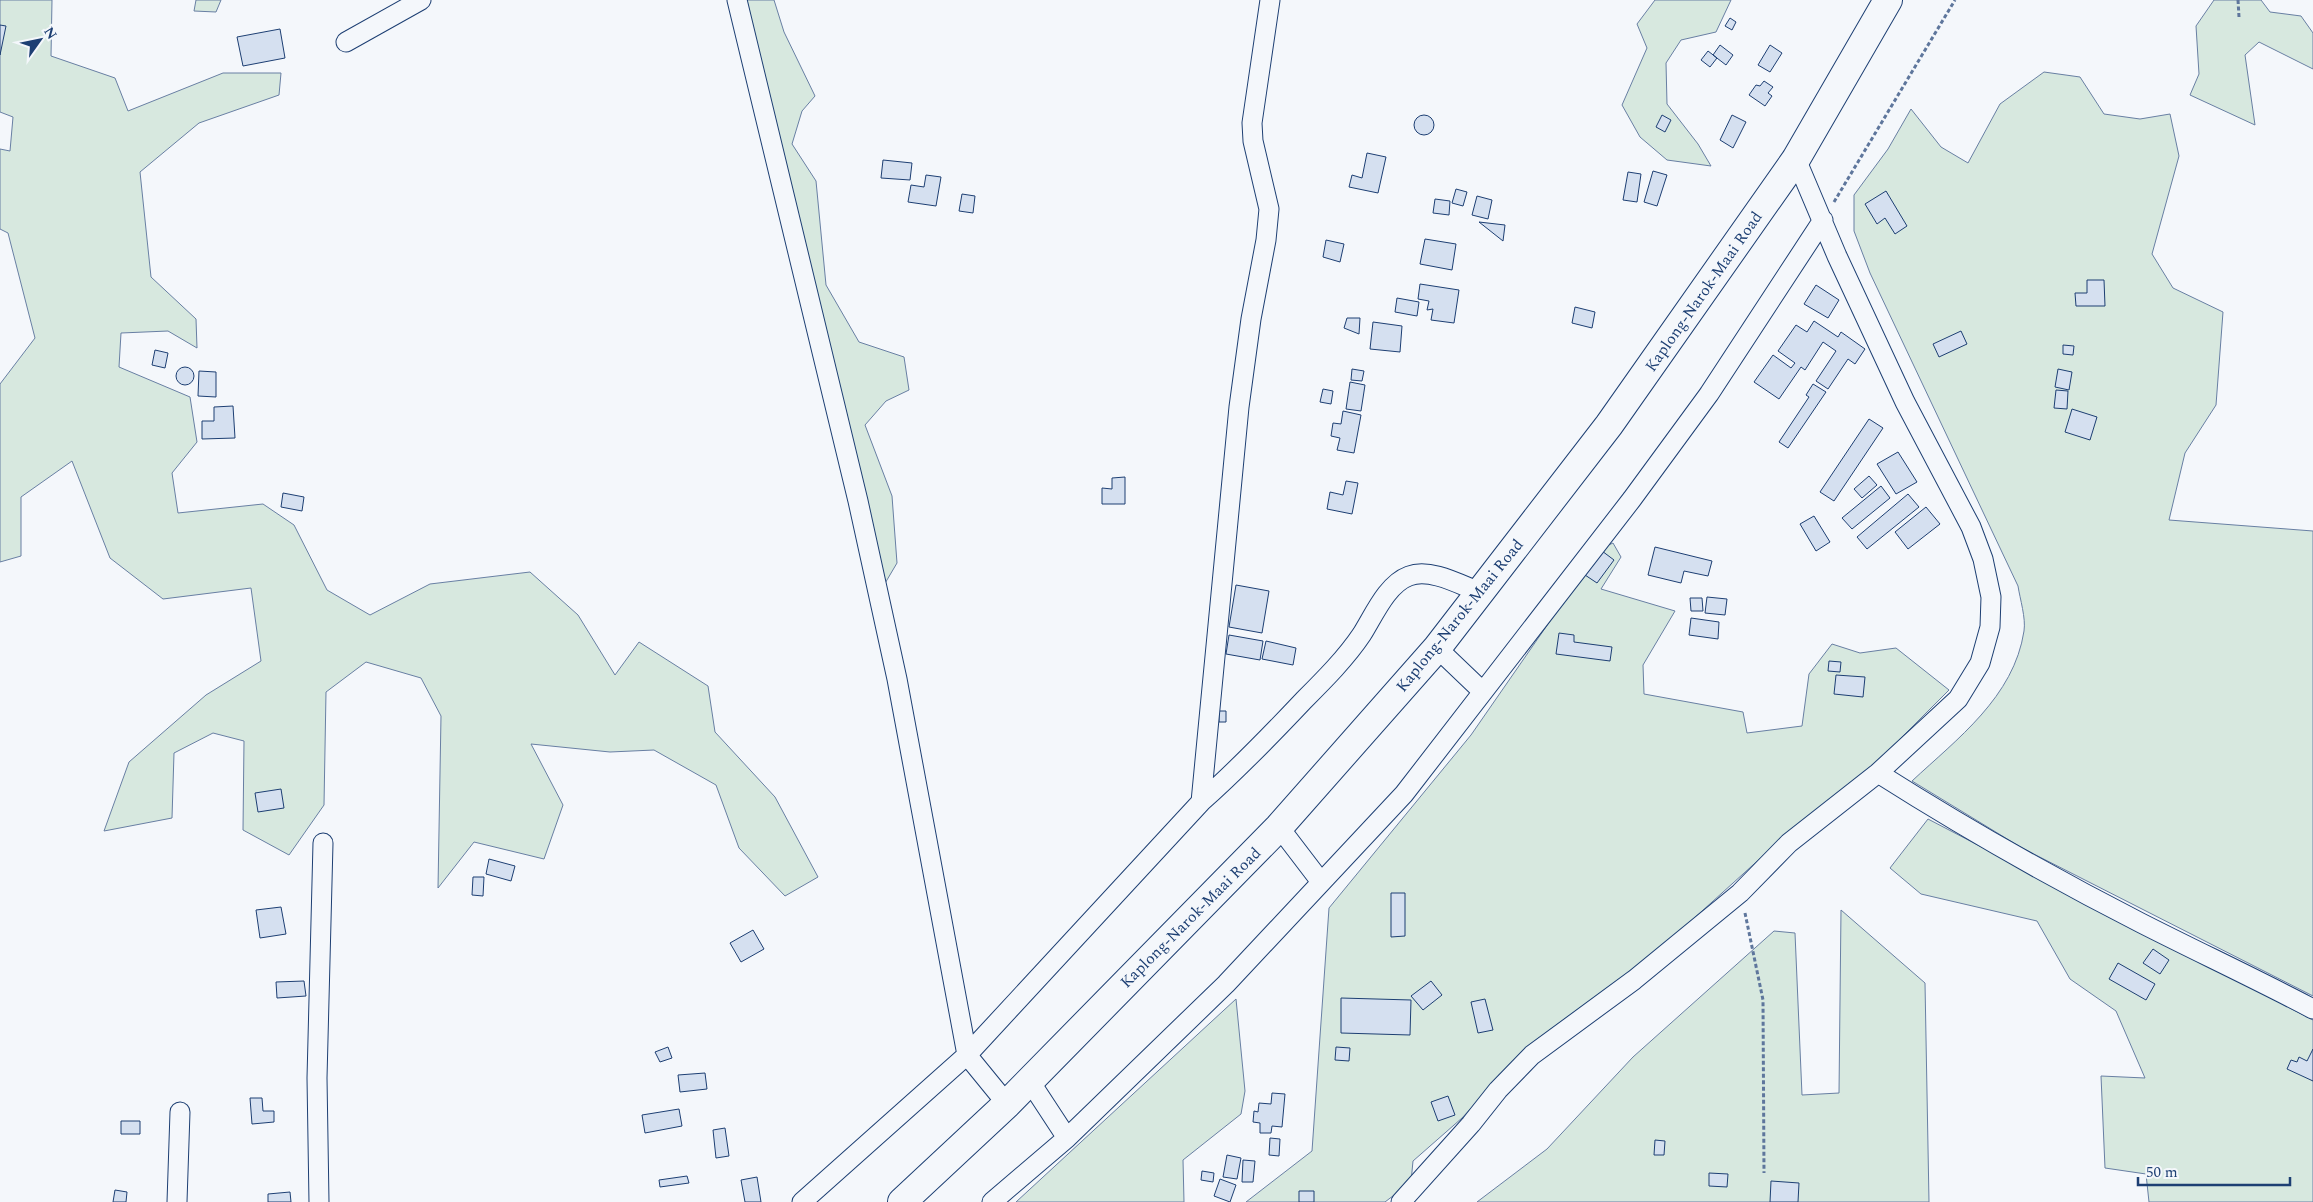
<svg xmlns="http://www.w3.org/2000/svg" width="2313" height="1202" font-family="Spectral,serif">
	<rect width="100%" height="100%" fill="#f4f7fb"/>
	<path fill="#d7e8df" stroke="#687fa3" d="M0,0H52L51,56L115,78L128,111L223,73H281L279,95L199,123L140,172L151,277L196,319L197,348L168,331L121,333L119,367L190,397L197,442L172,473L178,513L263,504L294,525L327,590L370,615L430,584L530,572L578,615L615,675L639,642L708,686L715,732L775,797L818,877L785,896L739,848L716,785L654,750L610,752L531,744L563,805L544,859L474,842L438,888L441,716L421,678L366,662L326,692L324,805L289,855L243,830L244,741L213,733L174,753L172,818L104,831L129,762L206,695L261,661L251,588L163,599L110,558L72,461L21,497V556L0,562V384L35,338L8,233L0,229V149L10,151L13,117L0,112Z
		M196,0H221L216,12L194,11Z
		M743,0H774L784,32L815,96L802,111L792,144L816,181L826,285L859,342L904,357L909,390L886,401L865,425L892,496L897,563L884,585Z
		M1655,0H1731L1716,32L1681,40L1666,63L1667,104L1698,144L1711,166L1667,160L1640,137L1622,105L1647,48L1637,24Z
		M2214,0H2261L2270,12L2301,16L2313,33V69L2259,42L2245,55L2255,125L2190,95L2199,74L2196,26Z
		M2044,72L2080,77L2104,114L2140,119L2170,114L2179,156L2152,254L2173,288L2223,312L2216,405L2185,453L2169,520L2313,531V996L2022,848L1912,781C1957,739 2014,697 2024,631C2026,618 2020,599 2018,586L1870,273L1854,231V195L1888,149L1911,109L1941,147L1968,163L2000,104Z
		M1613,543L1621,557L1601,589L1675,611L1643,665L1644,694L1743,712L1747,733L1802,726L1809,674L1832,644L1860,653L1896,648L1949,690L1880,759L1795,827L1660,949L1528,1046L1462,1118L1413,1161L1411,1182L1385,1202H1246L1312,1151L1329,908L1471,735L1600,549Z
		M1928,819L2313,1020V1202H2149L2146,1174L2105,1168L2101,1076L2145,1078L2116,1011L2070,979L2037,921L1921,894L1890,868Z
		M1841,910L1925,983L1929,1202H1477L1547,1149L1633,1057L1774,931L1795,933L1802,1095L1839,1093Z
		M1236,999L1245,1091L1241,1114L1183,1160L1184,1202H1016Z"/>
	<path fill="#d5e0f0" stroke="#1d3f73" d="M1730,18L1736,22L1732,30L1725,26Z
		M0,25L6,26L0,55Z
		M280,29L285,58L243,66L237,37Z
		M1720,45L1733,55L1726,65L1713,55Z
		M1770,45L1782,53L1770,72L1758,65Z
		M1708,51L1717,58L1710,67L1701,60Z
		M1764,81L1773,87L1768,93L1772,96L1765,106L1749,95L1756,85L1760,86Z
		M1414 125a10 10 0 1 1 20 0a10 10 0 1 1-20 0Z
		M1662,115L1671,120L1665,132L1656,127Z
		M1732,115L1746,122L1733,148L1720,140Z
		M1367,153L1386,157L1378,193L1349,187L1352,175L1362,178Z
		M883,160L912,163L910,180L881,178Z
		M1653,171L1667,175L1657,206L1644,202Z
		M1628,172L1641,174L1637,202L1623,200Z
		M926,175L941,177L936,206L908,202L911,185L924,187Z
		M1456,189L1467,192L1463,206L1452,203Z
		M1886,191L1907,226L1895,234L1885,218L1877,224L1865,204Z
		M962,194L975,196L973,213L959,211Z
		M1477,196L1492,200L1488,219L1472,215Z
		M1435,199L1450,201L1449,215L1433,213Z
		M1479,222L1505,225L1503,241Z
		M1425,239L1456,244L1452,270L1420,264Z
		M1326,240L1344,244L1340,262L1323,257Z
		M2087,280H2104L2105,306H2076L2075,293H2087Z
		M1420,284L1459,290L1454,323L1431,320L1433,309L1427,310L1429,301L1418,299Z
		M1816,285L1839,300L1828,318L1804,304Z
		M1397,298L1419,302L1417,316L1395,312Z
		M1575,307L1595,312L1592,328L1572,323Z
		M1347,318H1360L1359,334L1344,328Z
		M1814,321L1838,337L1841,332L1865,349L1855,364L1848,359L1828,389L1816,381L1836,351L1823,342L1805,370L1801,367L1779,399L1754,382L1773,355L1791,368L1795,363L1778,351L1796,325L1807,332Z
		M1373,322L1402,326L1400,352L1370,349Z
		M1961,331L1967,344L1939,357L1933,344Z
		M2063,345L2074,346L2073,355L2063,354Z
		M155,350L168,353L165,368L152,365Z
		M176 376a9 9 0 1 1 18 0a9 9 0 1 1-18 0Z
		M1352,369L1364,371L1362,381L1351,380Z
		M2058,369L2072,372L2069,390L2055,387Z
		M199,371L216,372V397L198,396Z
		M1350,382L1365,385L1361,411L1346,409Z
		M1813,384L1826,392L1788,448L1779,442L1809,397L1806,395Z
		M1323,389L1333,391L1331,404L1320,402Z
		M2056,390L2068,391L2067,409L2054,408Z
		M233,406L235,438L202,439V421H214V407Z
		M2072,409L2097,417L2090,440L2065,432Z
		M1343,411L1361,415L1354,453L1337,450L1340,438L1331,436L1333,423L1341,424Z
		M1869,419L1883,428L1834,501L1820,492Z
		M1898,452L1917,482L1896,494L1877,464Z
		M1869,476L1877,485L1862,498L1854,489Z
		M1125,477V504H1102V488L1112,489V478Z
		M1346,481L1358,483L1352,514L1327,509L1330,492L1343,495Z
		M1881,486L1890,498L1852,529L1842,518Z
		M283,493L304,497L302,511L281,507Z
		M1908,494L1919,507L1867,549L1857,537Z
		M1926,507L1940,524L1908,549L1895,532Z
		M1814,516L1830,542L1816,551L1800,524Z
		M1655,547L1712,561L1708,576L1684,571L1681,583L1648,575Z
		M1602,551L1614,560L1597,583L1585,575Z
		M1236,585L1269,591L1262,633L1229,627Z
		M1707,597L1727,599L1725,615L1705,613Z
		M1690,598H1702L1703,611H1691Z
		M1691,618L1719,622L1718,639L1689,635Z
		M1559,633L1574,635V642L1612,647L1610,661L1556,654Z
		M1229,635L1263,641L1260,660L1226,654Z
		M1266,641L1296,648L1293,665L1262,659Z
		M1829,661L1841,662L1840,672L1828,671Z
		M1836,675L1865,677L1863,697L1834,694Z
		M1219,711H1226V722H1219Z
		M281,789L284,808L258,812L255,793Z
		M489,859L515,866L511,881L486,874Z
		M473,877H484L483,896L472,895Z
		M1391,893H1405V936L1391,937Z
		M281,907L286,934L260,938L256,910Z
		M753,930L764,949L741,962L730,943Z
		M2153,949L2169,960L2160,974L2143,963Z
		M2118,963L2155,984L2146,1000L2109,979Z
		M304,981L306,996L277,998L276,982Z
		M1431,981L1442,995L1423,1010L1411,996Z
		M1341,998L1411,1000L1410,1035L1341,1033Z
		M1485,999L1493,1030L1478,1033L1471,1002Z
		M668,1047L672,1058L660,1062L655,1052Z
		M1336,1047L1350,1048L1349,1061L1335,1060Z
		M2313,1049V1081L2287,1069L2291,1060L2297,1062L2299,1057L2307,1061Z
		M705,1073L707,1089L680,1092L678,1075Z
		M1272,1093L1285,1094L1282,1127L1272,1126L1271,1133H1260V1123L1253,1122L1254,1111L1258,1112L1259,1103L1271,1104Z
		M1448,1096L1455,1115L1438,1121L1431,1102Z
		M250,1098H262L263,1111H274V1122L252,1124Z
		M679,1109L682,1126L645,1133L642,1115Z
		M121,1121H140V1134H121Z
		M725,1128L729,1156L716,1158L713,1130Z
		M1270,1138L1280,1139L1279,1156L1269,1155Z
		M1655,1140L1665,1141L1664,1155H1654Z
		M1227,1155L1241,1158L1237,1179L1223,1177Z
		M1243,1160L1255,1161L1253,1182H1242Z
		M1202,1171L1214,1173L1213,1182L1201,1180Z
		M1709,1173L1728,1174L1727,1187L1709,1186Z
		M687,1176L689,1183L660,1187L659,1180Z
		M757,1177L761,1202H745L741,1180Z
		M1220,1179L1236,1185L1230,1202L1214,1196Z
		M1771,1181L1799,1183L1798,1202H1770Z
		M115,1190L127,1192L126,1202H113Z
		M1299,1191H1314V1202H1299Z
		M290,1192L291,1202H268V1194Z"/>
	<g fill="none" stroke-linecap="round" stroke-linejoin="round">
		<defs>
			<path id="street" d="M737,0L858,501L897,679L967,1055L1007,1104
				M346,42L421,0
				M1437,648L1482,691
				M1878,773C1963,827 2051,877 2141,923C2198,952 2256,979 2313,1009
				M1201,802L1239,407L1251,319L1266,240L1269,209L1253,141L1252,123L1270,0
				M1279,827L1321,882
				M1029,1080L1067,1138
				M177,1202L180,1112
				M319,1202L317,1078L323,843
				M802,1202L967,1055L1201,802C1237,770 1271,735 1304,700C1324,680 1346,658 1362,634C1374,615 1387,584 1409,576C1430,568 1459,584 1479,592
				M992,1202L1067,1138L1226,984L1404,794L1632,499L1709,394L1823,220
				M1401,1202L1471,1124L1498,1090L1532,1055L1634,980L1740,893L1789,843L1878,773L1958,699L1980,663L1990,627L1991,597L1983,559L1971,527L1905,402L1837,256L1796,159"/>
			<path id="highway" d="M902,1202L1007,1104L1279,827L1437,648L1609,425L1796,159L1888,0"/>
		</defs>
		<use href="#street" stroke="#1d3f73" stroke-width="21"/>
		<use href="#highway" stroke="#1d3f73" stroke-width="30"/>
		<path stroke="#5e769c" stroke-width="3" stroke-dasharray="4 2.5" stroke-linecap="butt" d="M2238,0L2239,17
			M1834,202L1955,0
			M1745,913L1763,1000L1764,1173"/>
		<use href="#street" stroke="#f4f7fb" stroke-width="19"/>
		<use href="#highway" stroke="#f4f7fb" stroke-width="28"/>
	</g>
	<g text-anchor="middle" stroke-width="4" stroke-linejoin="round" paint-order="stroke">
		<g font-size="16" fill="#1d3f73" stroke="#f4f7fb">
			<text transform="translate(1703 291) rotate(-55)" y="6">Kaplong-Narok-Maai Road</text>
			<text transform="translate(1459 615) rotate(-51)" y="6">Kaplong-Narok-Maai Road</text>
			<text transform="translate(1190 917) rotate(-45)" y="6">Kaplong-Narok-Maai Road</text>
		</g>
	</g>
	<g transform="translate(40 40) rotate(57)" stroke="#f4f7fb" stroke-width="4" paint-order="stroke">
	<path d="M0-4L9 19L0 12L-9 19Z" fill="#1d3f73"/>
	<text y="-8" font-size="14" font-weight="bold" text-anchor="middle" fill="#1d3f73">N</text>
	</g>
	<path d="M2138 1177v8h152v-8" fill="none" stroke="#1d3f73" stroke-width="2.5"/>
	<text x="2146" y="1177" font-size="15" fill="#1d3f73" stroke="#f4f7fb" stroke-width="4" paint-order="stroke">50 m</text>
</svg>
